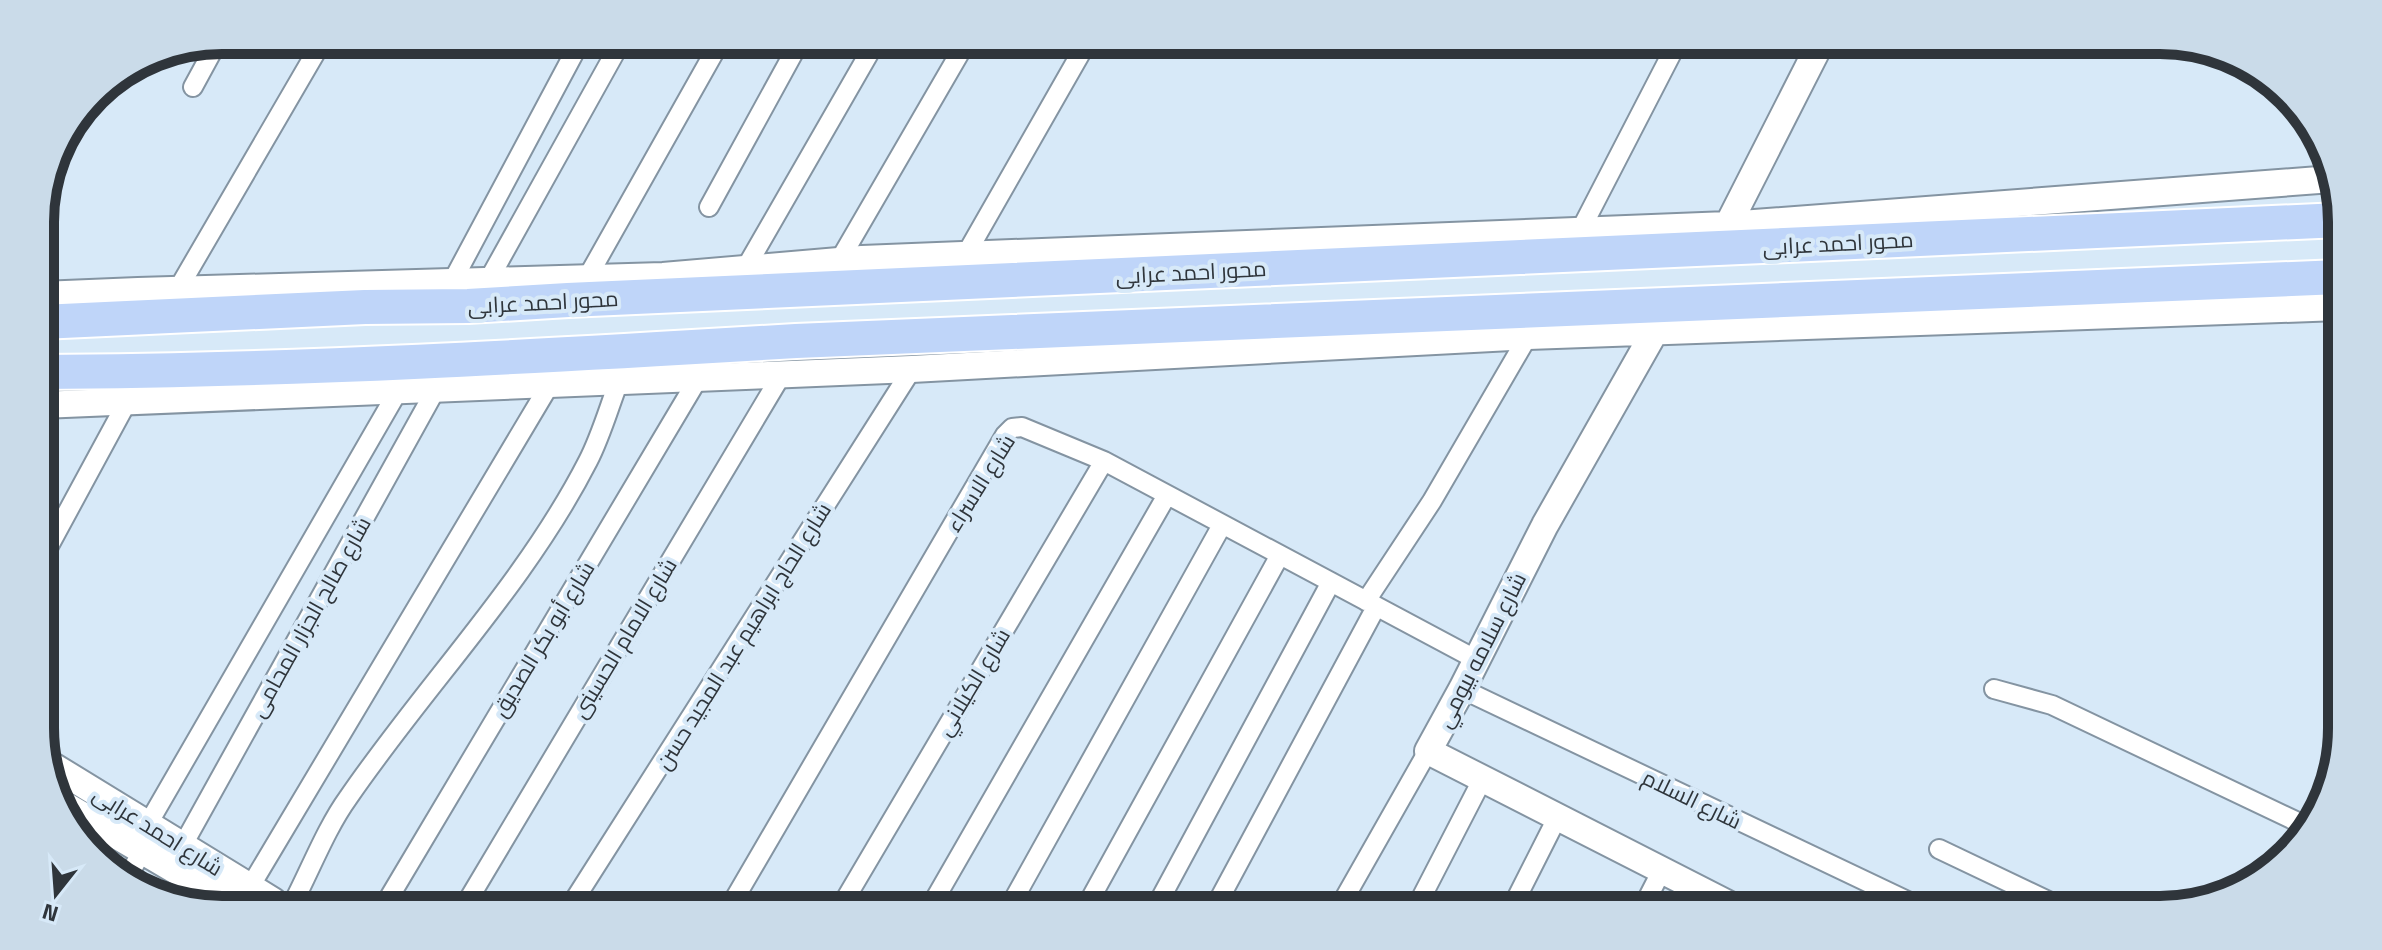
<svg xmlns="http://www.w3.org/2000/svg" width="2382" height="950" font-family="'Titillium Web',Cairo,sans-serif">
	<rect width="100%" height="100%" fill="#d7e9f8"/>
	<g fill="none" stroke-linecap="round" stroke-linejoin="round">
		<defs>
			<path id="street" d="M193,87L218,41
				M709,207L799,43
				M1580,231L1675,47
				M965,256L1086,44
				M839,261L965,44
				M745,269L875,43
				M587,278L720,42
				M488,281L621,42
				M452,282L580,42
				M178,289L323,40
				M42,559L127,402
				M1366,601L1432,501L1528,336
				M1462,689L1922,908
				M1994,689L2052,705L2304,825
				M148,824L398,391
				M183,845L436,389
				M1939,849L2065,909
				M128,877L142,851
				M250,887L550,384
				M294,901C311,868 327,827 348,798C426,684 525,584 588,461C601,436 609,407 619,381
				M387,901L699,377
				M467,902L782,374
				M573,902L912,369
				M732,903L1005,435L1012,428L1022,427L1104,461L1477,660
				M843,903L1104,461
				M932,904L1167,495
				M1011,904L1222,525
				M1087,905L1280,555
				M1157,905L1331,582
				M1216,905L1376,607
				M1340,906L1428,751
				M1417,906L1482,780
				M1512,907L1557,818
				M1643,907L1662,870"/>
			<path id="secondary" d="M1728,225L1818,48
				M41,295L138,291L663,276L862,259L1728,225L2332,179
				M1655,331L1545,525L1462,689L1428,751L1736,908
				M41,405L912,369L1528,336L2339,307
				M43,760L273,901
				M63,804L226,900"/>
			<path id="highway" d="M41,322L365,307L468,306L568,300L2340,220
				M41,372C293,371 545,356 796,341L2339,277"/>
		</defs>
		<use href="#street" stroke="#8494a2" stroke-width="22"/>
		<use href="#secondary" stroke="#8494a2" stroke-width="30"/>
		<use href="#highway" stroke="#fff" stroke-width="38"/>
		<use href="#street" stroke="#fff" stroke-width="18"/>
		<use href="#secondary" stroke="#fff" stroke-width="26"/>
		<use href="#highway" stroke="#bfd5f9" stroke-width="34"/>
	</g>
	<g text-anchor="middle" stroke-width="8" stroke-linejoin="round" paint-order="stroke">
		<g font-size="22" fill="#2f353b" stroke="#d7e9f8">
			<text transform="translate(1838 243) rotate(-3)" y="8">محور احمد عرابى</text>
			<text transform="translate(1191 272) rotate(-3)" y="8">محور احمد عرابى</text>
			<text transform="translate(543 302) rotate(-3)" y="8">محور احمد عرابى</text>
			<text transform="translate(980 483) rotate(-58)" y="8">شارع الاسراء</text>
			<text transform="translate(310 617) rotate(-61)" y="8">شارع صالح الجزار المحامى</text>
			<text transform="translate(743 636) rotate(-58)" y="8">شارع الحاج ابراهيم عبد المجيد حسن</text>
			<text transform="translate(624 638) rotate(-59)" y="8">شارع الامام الحسينى</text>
			<text transform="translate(543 639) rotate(-59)" y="8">شارع أبو بكر الصديق</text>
			<text transform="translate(1481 650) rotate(-63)" y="8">شارع سلامه بيومي</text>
			<text transform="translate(973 682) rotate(-59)" y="8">شارع الكيلاني</text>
			<text transform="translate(1692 799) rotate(26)" y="8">شارع السلام</text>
			<text transform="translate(158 831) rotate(32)" y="8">شارع احمد عرابى</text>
		</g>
	</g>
	<path d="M0 0H2382V950H0ZM222 54H2160A168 168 0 0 1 2328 222V728A168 168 0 0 1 2160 896H222A168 168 0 0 1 54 728V222A168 168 0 0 1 222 54Z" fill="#cadbe9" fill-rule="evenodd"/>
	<path fill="none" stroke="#2f353b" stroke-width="10" d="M222 54H2160A168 168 0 0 1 2328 222V728A168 168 0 0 1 2160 896H222A168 168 0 0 1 54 728V222A168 168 0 0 1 222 54Z"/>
	<g transform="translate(56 894) rotate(197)" stroke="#d7e9f8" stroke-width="6" paint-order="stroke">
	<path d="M0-6L14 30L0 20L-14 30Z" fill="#2f353b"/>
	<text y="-12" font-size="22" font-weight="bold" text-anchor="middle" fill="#2f353b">N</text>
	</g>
</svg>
